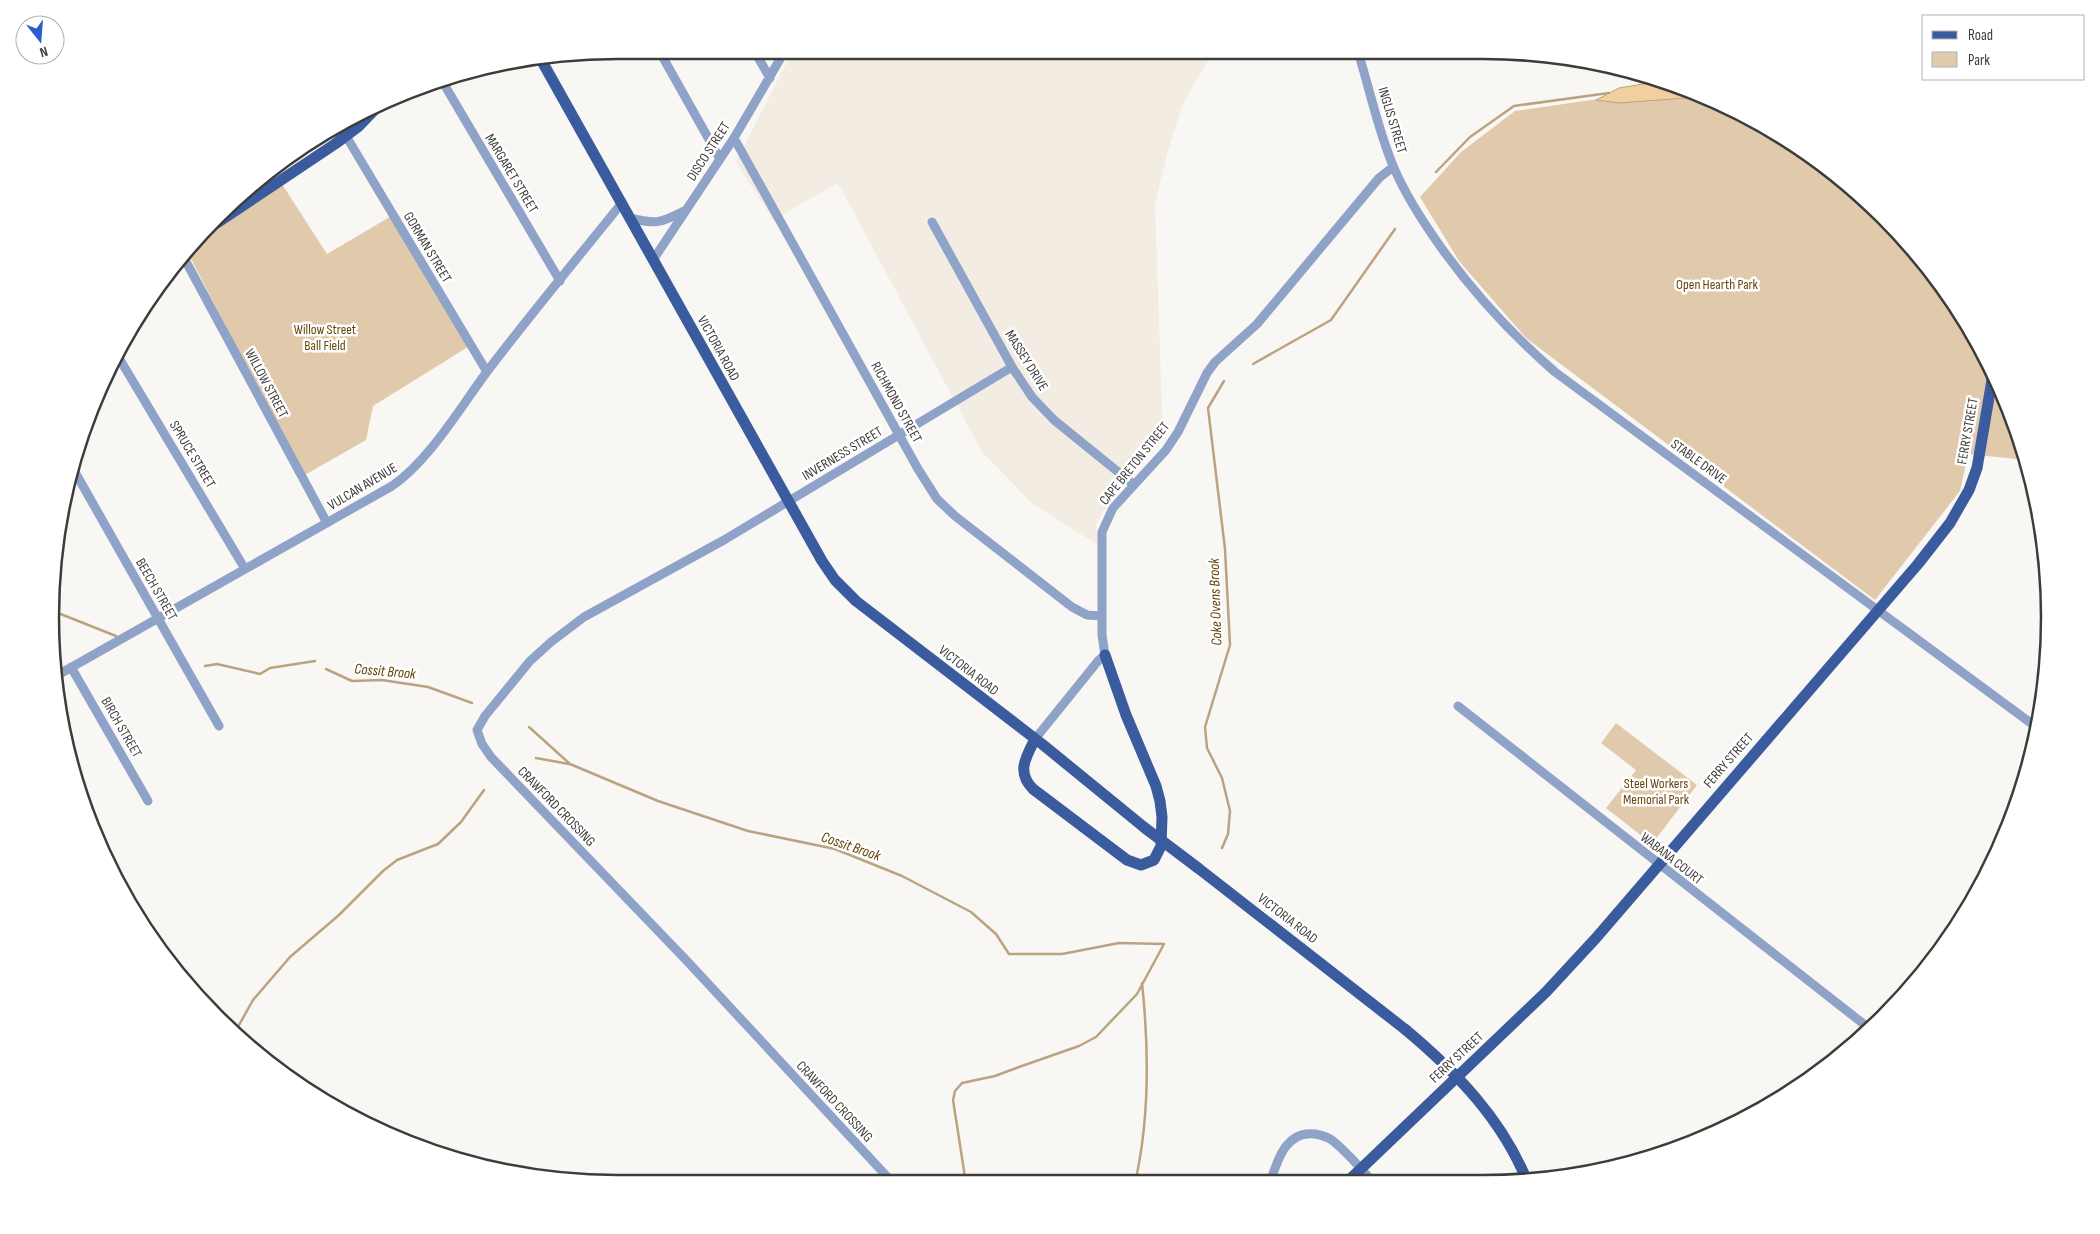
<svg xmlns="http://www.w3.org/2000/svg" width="2100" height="1234" font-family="'Sofia Sans Condensed',sans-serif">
	<rect width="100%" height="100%" fill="#f9f7f4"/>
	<path fill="#f2ece3" d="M1213,52L1183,103L1167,154L1155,203L1163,440L1102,513L1096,525L1098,545L1034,505L982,452L838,183L773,220L736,162L791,54Z"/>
	<path fill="#e1caac" d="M1680,87L1798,145L1884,216L1954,302L2007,400L2025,460L1968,454L1960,491L1875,600L1526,338L1459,261L1420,197L1461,152L1515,111Z
		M280,181L327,254L393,215L471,345L373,406L366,440L303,476L187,251L204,230Z
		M1616,723L1697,785L1652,844L1606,808L1636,770L1601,743Z"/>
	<path fill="#f2cf9f" stroke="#bba381" d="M1666,80L1699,97L1619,103L1596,100L1619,88Z"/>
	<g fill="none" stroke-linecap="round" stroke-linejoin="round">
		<path stroke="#bba381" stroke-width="2.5" d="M1436,172L1470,137L1514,106L1609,93
			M1253,364L1331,320L1395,229
			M53,611L116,636
			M205,666L217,664L260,674L270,668L315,661
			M326,669L352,681L382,680L428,687L472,703
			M529,727L570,764L658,801L748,831L835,849L902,876L971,912L996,934L1009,954H1062L1119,943L1164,944L1137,994L1096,1037L1079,1046L1019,1067L995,1076L962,1083L955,1091L953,1100L965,1177L963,1183
			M536,758L569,764
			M1222,848L1228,834L1230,811L1222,778L1207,748L1205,727L1230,645L1225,549L1208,408L1224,381
			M234,1034L253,1000L290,957L339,915L383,871L397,860L438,844L461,822L484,790
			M1135,1183C1150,1118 1149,1049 1142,983"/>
		<path stroke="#8fa3c9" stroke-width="9" d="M1358,52C1370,90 1378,131 1394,168C1406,196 1423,222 1440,246C1475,295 1510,333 1555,372L2039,729
			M661,54L720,159
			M756,54L770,78
			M441,79L560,281
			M346,136L487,372
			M734,138L918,469L937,499L955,516L1072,607L1087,615L1102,616
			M253,184L259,194
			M629,218C656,224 659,224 684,211
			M932,222L1012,367L1032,397L1054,420L1133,484
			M183,256L327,523
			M653,260L734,138L783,54
			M116,353L245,569
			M71,465L219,726
			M71,667L148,801
			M56,676L392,486C428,462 460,408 486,373C529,316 576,260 621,204
			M1458,706L1870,1029
			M1035,739L1098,661L1105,655L1102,635V532L1113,508L1166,450L1178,432L1207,373L1215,362L1257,324L1379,178L1393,167
			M893,1183L687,961L491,757L482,744L477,730L485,716L530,661L551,642L584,617L724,540L1012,367
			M1270,1183C1277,1161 1286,1130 1315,1134C1321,1135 1328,1137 1333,1141C1348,1153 1361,1169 1374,1183"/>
		<path stroke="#3a5c9e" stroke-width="11" d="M539,56L822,561L835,580L856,601L1042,744L1145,828
			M202,233L335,144L359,126L383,101
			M1035,739C1026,757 1016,772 1033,789L1127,860L1141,865L1154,860L1161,846L1162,817L1160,801L1156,786L1126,715L1105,655
			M1198,868L1406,1030
			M1346,1183L1546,992L1596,938L1918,564L1950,523L1969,490L1977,468L1993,374"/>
		<path stroke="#3a5c9e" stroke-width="11" d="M1145,828L1198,868
			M1406,1030C1456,1072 1502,1119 1527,1181"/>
	</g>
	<g text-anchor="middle" stroke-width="5" stroke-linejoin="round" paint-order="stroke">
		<g font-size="14" fill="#3c3c3b" stroke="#fff">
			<text transform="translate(1393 120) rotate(73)" y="5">INGLIS STREET</text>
			<text transform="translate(708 151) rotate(-57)" y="5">DISCO STREET</text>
			<text transform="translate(512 173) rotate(59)" y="5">MARGARET STREET</text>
			<text transform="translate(428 247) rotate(59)" y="5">GORMAN STREET</text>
			<text transform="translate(719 348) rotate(61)" y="5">VICTORIA ROAD</text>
			<text transform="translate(1027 360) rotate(58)" y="5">MASSEY DRIVE</text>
			<text transform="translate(267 383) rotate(62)" y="5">WILLOW STREET</text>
			<text transform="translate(897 402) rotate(61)" y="5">RICHMOND STREET</text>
			<text transform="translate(1967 431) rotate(-80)" y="5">FERRY STREET</text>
			<text transform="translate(842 453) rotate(-31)" y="5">INVERNESS STREET</text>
			<text transform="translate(193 454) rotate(59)" y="5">SPRUCE STREET</text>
			<text transform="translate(1699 461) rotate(36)" y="5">STABLE DRIVE</text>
			<text transform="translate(1134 463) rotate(-51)" y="5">CAPE BRETON STREET</text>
			<text transform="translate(362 486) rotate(-31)" y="5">VULCAN AVENUE</text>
			<text transform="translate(157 589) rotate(60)" y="5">BEECH STREET</text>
			<text transform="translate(969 670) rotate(38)" y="5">VICTORIA ROAD</text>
			<text transform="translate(122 727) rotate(60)" y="5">BIRCH STREET</text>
			<text transform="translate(1728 760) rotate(-49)" y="5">FERRY STREET</text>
			<text transform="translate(557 806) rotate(46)" y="5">CRAWFORD CROSSING</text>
			<text transform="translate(1672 858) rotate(38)" y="5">WABANA COURT</text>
			<text transform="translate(1288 918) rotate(38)" y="5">VICTORIA ROAD</text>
			<text transform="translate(1456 1057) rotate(-43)" y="5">FERRY STREET</text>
			<text transform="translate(835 1101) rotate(47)" y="5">CRAWFORD CROSSING</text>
		</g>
		<g font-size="14" fill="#69470d" stroke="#fff">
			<text x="1717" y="289">Open Hearth Park</text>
			<text x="325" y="334">Willow Street<tspan x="325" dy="16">Ball Field</tspan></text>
			<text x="1656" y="788">Steel Workers<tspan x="1656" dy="16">Memorial Park</tspan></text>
		</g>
		<g font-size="15" font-style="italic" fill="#644206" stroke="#fff">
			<text transform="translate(1215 602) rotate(-92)" y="5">Coke Ovens Brook</text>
			<text transform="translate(385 671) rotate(5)" y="5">Cossit Brook</text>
			<text transform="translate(851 846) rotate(19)" y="5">Cossit Brook</text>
		</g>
	</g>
	<path d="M0 0H2100V1234H0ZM617 59H1483A558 558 0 0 1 2041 617V617A558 558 0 0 1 1483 1175H617A558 558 0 0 1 59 617V617A558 558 0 0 1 617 59Z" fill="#fff" fill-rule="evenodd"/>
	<path fill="none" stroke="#3c3c3b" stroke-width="2.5" d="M617 59H1483A558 558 0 0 1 2041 617V617A558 558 0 0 1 1483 1175H617A558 558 0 0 1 59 617V617A558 558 0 0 1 617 59Z"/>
	<rect x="1922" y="15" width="162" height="65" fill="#ffffff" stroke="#b1b1b1"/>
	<rect x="1932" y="31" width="25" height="8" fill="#3a5c9e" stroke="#b1b1b1"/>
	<text x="1968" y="40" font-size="15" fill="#3c3c3b">Road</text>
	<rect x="1932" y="52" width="25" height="15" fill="#e1caac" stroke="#b1b1b1"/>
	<text x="1968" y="65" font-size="15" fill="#3c3c3b">Park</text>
	<g transform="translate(40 40) rotate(163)"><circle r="24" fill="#ffffff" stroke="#b1b1b1"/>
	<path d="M0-4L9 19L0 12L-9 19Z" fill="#2a5fcd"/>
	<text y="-8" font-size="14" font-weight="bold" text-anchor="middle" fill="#3c3c3b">N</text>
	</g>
</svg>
